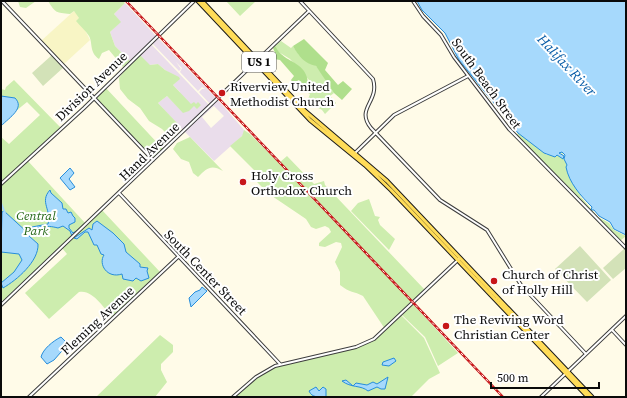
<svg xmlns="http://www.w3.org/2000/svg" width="627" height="398" font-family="'Source Serif 4',serif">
	<rect width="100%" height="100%" fill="#fffbe8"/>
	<path fill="#eaddeb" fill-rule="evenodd" d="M125,3L156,36L130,61L115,46L110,32L120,22L114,14Z
		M157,37L216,98L210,104L199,92L202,89H205L202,87L198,91L180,72L182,68L176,62L181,69L179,71L151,42Z
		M150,43L209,105L183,130L158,103L167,96L183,112L180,92L173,85L179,79L165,70L158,64L150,65L131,62Z
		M217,99L245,131L242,136L214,161L184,131ZM214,106L224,116L211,128L202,117Z"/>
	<path fill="#f8f5c5" d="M74,11L77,14L90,40L64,64L41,41Z"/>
	<path fill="#cdedae" d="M18,1H36L26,8L20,7Z
		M48,1H123L125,3L114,14L121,22L110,32L115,46L130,61L123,67L109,50L102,53L99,59C89,52 93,43 89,36C86,31 80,26 76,21L79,18L74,11L70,14C56,12 56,14 48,1Z
		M226,1H256L240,16Z
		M281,41L291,48L293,46L299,55L316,66L321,72L334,93L330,96L336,103L325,114L322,110L307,102L310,94L308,93L309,80L290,59L277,51L275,45Z
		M140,55L150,65L158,64L165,70L179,77L180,79L173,85L191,104L194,102L196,104L198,102L201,105L197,109L194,106L189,111L183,113L167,96L158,103L178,124L168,135L162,129L149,121L140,108L128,99L120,89L119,78L131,62L132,63Z
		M14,80L61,128L27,160L86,224L101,209L161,273L113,318C104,309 93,289 79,292L49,319L25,293L67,254L62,248L4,302L1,298V137L9,144L40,115L27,102L11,115L1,126V89L5,90L6,87Z
		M105,87L163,149L153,159L95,97Z
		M244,130L250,134L279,163L287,156L314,184L324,181L325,185L425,290L385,329L363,296C354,291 350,293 340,285V272L335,262L342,247L341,243L336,242L325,247L319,246V243L331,232L329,228L325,226L316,229L311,227L306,219L269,194L257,182L261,177L230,146L242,136Z
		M518,133L547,155H557L562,158V154L559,152H562L567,165L568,175L581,196L578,199L515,136Z
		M190,137L223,171C211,164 207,168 198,177L193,173L189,162L181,159L173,149L177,143Z
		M581,197L598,217L609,223L614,230L626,236L620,241L579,199Z
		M369,199L375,216L380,217L378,220L380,225L395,239L389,250L351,211L358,203Z
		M413,304L458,353L438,366L425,337L402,315Z
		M401,315L424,338L440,373L429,379L411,397H233L256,377L280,364L362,345L378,336Z
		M160,335L173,345V352L161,364V370L167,382L155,397H96Z"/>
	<path fill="#afdf8c" d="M304,39L328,63L325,70L338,85L343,81L352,89L342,100L334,93L316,66C304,63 299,57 293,46Z
		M275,45C283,66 312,58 308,93L299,80L293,83L291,80L294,76L280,60L274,59L275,53L273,48Z"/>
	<path fill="#d3e2b8" d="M52,55L64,67L43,86L32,73Z
		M580,246L611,280L587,302L555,269Z
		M625,248L626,268L613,279L603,268Z"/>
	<path fill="#a6d9fc" stroke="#268ddb" d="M417,1H626V235L614,229L610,222L599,216L594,210H591L592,207C581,196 569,183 566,167L567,165L564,159L565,155L562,152L559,153L564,156L563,159L557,155L555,157L544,153L518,133L459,60L445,33L422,10Z
		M1,96L15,98C25,108 10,117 1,126Z
		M70,168L74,173L69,179L75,187L70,190L60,178Z
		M50,190L51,193L62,203L63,209H66L68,213L71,212L73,216L75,218V222L69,225V228L73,233L78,230L72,236L70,231L63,226L58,228C47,225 34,225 29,236L38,244C39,261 17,280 3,288L1,283L14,272L22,260L19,254L1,252L2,212L4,211L28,233L32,227L48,224C52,210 39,202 50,190Z
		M97,221L113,233L124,244L126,252L140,264V267L148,268L147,271L149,278L141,281L136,278L133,281L123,279L122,274C107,279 98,264 104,255L101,254L97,245H94L88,232H85L77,239L74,238L89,228L92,230L93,224Z
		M202,287L207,291L191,307L189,298L195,292L200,290Z
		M61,337L68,344L54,360L47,364L41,357C43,349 53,341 61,337Z
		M394,358L396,361L389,366L382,365L383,362Z
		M388,377L385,389H381L377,387L368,391C361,385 351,388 342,381L346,380L353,386L356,383L367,385L373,382L377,384Z
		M316,387L319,391L323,387L326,389V397C319,397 312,398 309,391Z"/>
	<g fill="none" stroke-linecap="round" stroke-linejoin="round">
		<path stroke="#a6d9fc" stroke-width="2" d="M1,203L5,213"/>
		<defs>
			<path id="minor" d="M2,1L153,160
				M300,1L373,79C380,102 355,108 371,128L440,200L487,230L521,285L586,354
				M413,1L423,16L441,35L454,57L509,129L626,248
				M355,153L394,115L468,76
				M1,184L84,108L194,1
				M119,193L280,364
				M1,305L309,11
				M612,330L626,345
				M29,397L178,257
				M233,397L256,377L275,366L356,347L374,339L460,258
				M541,397L626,316"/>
			<path id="major" d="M198,1L310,120L365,165L391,190L588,397
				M202,1L305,111L387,181L592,397"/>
		</defs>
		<use href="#minor" stroke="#3d3d3d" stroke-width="4"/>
		<use href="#major" stroke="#1b1b1b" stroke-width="5"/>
		<use href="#minor" stroke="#fff" stroke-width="2"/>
		<use href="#major" stroke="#ffdc58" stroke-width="3"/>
		<defs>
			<path id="rail" d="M126,1L503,397"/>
		</defs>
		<use href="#rail" stroke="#c71619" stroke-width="2.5"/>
		<use href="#rail" stroke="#fff" stroke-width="1" stroke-dasharray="3" stroke-linecap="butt"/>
	</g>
	<g fill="#c71619" stroke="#fff" stroke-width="1.5">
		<circle cx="222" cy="93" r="4"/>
		<circle cx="243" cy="182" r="4"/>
		<circle cx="494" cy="281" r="4"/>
		<circle cx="446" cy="326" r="4"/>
	</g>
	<g text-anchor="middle" stroke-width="4" stroke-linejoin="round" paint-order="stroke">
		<rect fill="#fff" stroke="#545454" stroke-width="1" x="242" y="52" width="34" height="20" rx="3"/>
		<g font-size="12" font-weight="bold" fill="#0a0a0a">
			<text x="259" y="66">US 1</text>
		</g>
		<g font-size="13" fill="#0a0a0a" stroke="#fff">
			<text transform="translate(487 83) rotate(54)" y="5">South Beach Street</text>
			<text transform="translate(91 86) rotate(-44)" y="5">Division Avenue</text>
			<text transform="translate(149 151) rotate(-44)" y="5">Hand Avenue</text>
			<text transform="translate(206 272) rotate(46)" y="5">South Center Street</text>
			<text transform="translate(97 320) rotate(-43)" y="5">Fleming Avenue</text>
		</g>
		<g font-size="13" fill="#0a0a0a" stroke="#fff" text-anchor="start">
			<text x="230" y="91">Riverview United<tspan x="230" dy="15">Methodist Church</tspan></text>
			<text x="251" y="180">Holy Cross<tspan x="251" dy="15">Orthodox Church</tspan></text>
			<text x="502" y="279">Church of Christ<tspan x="502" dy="15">of Holly Hill</tspan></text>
			<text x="454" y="324">The Reviving Word<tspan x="454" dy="15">Christian Center</tspan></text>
		</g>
		<g font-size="13" font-style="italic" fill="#246716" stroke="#fff">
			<text x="36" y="220">Central<tspan x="36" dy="15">Park</tspan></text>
		</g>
		<g font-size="14" font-style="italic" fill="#095da7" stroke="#fff">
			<text transform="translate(567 65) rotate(47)" y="5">Halifax River</text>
		</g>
	</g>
	<rect width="627" height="398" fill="none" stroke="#0a0a0a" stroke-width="4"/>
	<path d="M491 382v6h108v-6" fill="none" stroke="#0a0a0a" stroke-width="2"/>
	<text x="497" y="382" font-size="12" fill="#0a0a0a" stroke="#ffffff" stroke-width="3" paint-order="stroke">500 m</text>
</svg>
